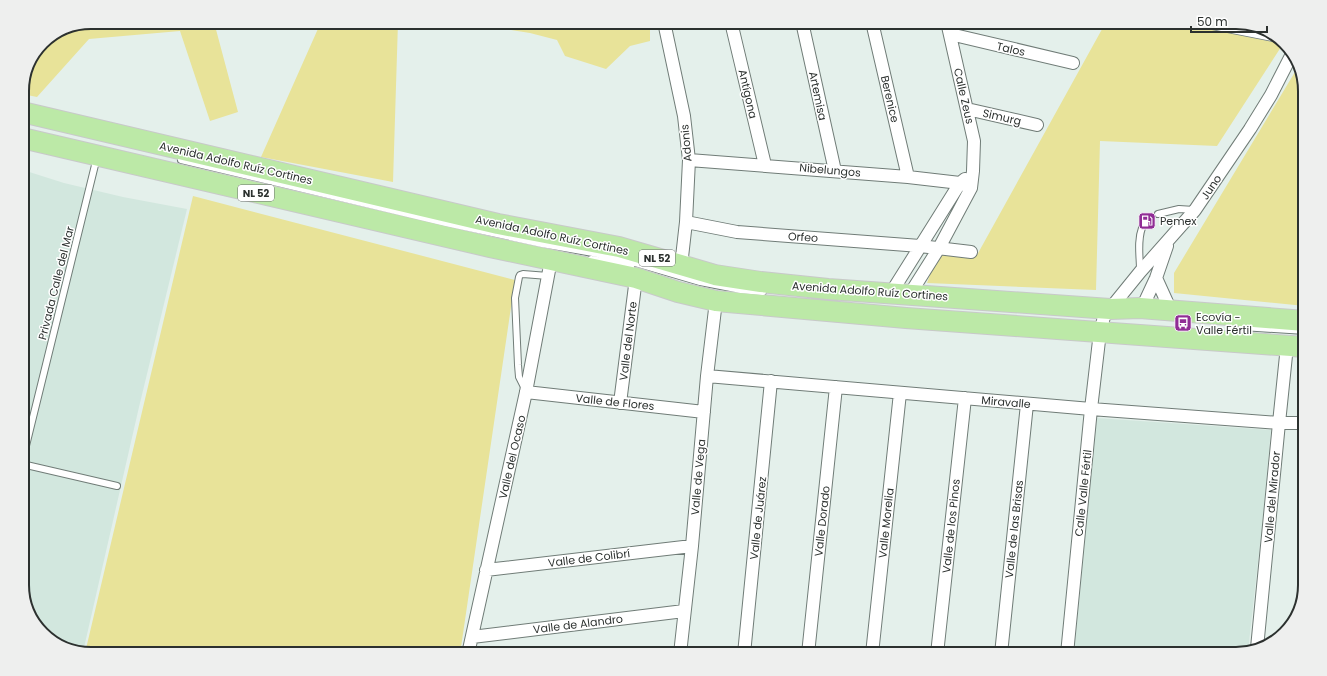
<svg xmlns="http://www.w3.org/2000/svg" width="1327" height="676" font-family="Poppins,sans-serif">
	<rect width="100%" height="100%" fill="#e4f0eb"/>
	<path fill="#d2e7de" d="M23,170L64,183L123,197L187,209L139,407L83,652L61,647L34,624L22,590Z
		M1097,418L1271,430L1262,526L1248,651L1236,654H1074Z"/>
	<path fill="#e8e399" d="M91,22H214L238,112L210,121L180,31L89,39L37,97L22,94V87L42,42L65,27Z
		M321,22H398L393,182L261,157Z
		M462,22H650V41L630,46L606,69L565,56L557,40L530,33Z
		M1106,22H1174L1283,44L1217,146L1100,141L1096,290L927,283L937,255H977Z
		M1298,67L1305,87V306L1174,293V273Z
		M193,196L515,280L460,654H91L85,653Z"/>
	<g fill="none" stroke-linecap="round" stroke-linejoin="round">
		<defs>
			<path id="service" d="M181,160L446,223L542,244L615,257L700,282L741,290L763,292
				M1158,214L1179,209L1194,210
				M591,259L615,263L631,267
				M1140,270C1140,257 1137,241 1142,228
				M1242,327L1305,331
				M525,389L519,377L518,365L515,298L519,277L520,275L523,274L548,276
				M22,462L97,157
				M22,464L117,486"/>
			<path id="minor" d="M664,22L684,116L689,160L686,222L681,266
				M731,22L765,165
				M802,22L835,171
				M872,22L908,177
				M1207,22L1273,35
				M950,34L1073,63
				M967,109L1037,125
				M689,160L908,177L960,183L971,188
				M686,222L737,232L920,246L971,252
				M1156,278L1171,311
				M891,293L960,183L965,179
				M910,294L939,248L971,188L973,171L974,141L947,22
				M1142,308L1156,278L1167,246
				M707,376L1091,409L1279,423H1305
				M526,392L704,412
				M620,403L636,278
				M486,570L692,546
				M472,637L684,611
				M1257,648L1279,423L1287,346
				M468,654L526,392L551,260
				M680,654L692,546L707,376L716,301
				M744,654L771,381
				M808,654L836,387
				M872,654L900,393
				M937,654L965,398
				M1001,654L1027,404
				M1067,654L1091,409L1100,332L1104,317L1110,309L1140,272L1195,210L1250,129L1271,95L1293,52"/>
			<path id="primary" d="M22,112L498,224L619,247L715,275L761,282L828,289L1110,309L1140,308L1305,321
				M22,138L490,247L636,278L678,292L716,301L906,318L1305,347"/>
		</defs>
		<use href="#service" stroke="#707c77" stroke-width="8"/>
		<use href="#minor" stroke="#707c77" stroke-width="14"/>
		<use href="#primary" stroke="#c8c9c9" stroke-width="22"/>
		<use href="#service" stroke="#fff" stroke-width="6"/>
		<use href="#minor" stroke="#fff" stroke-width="12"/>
		<use href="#primary" stroke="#bce9a7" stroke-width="20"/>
	</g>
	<defs>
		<symbol id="fuel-square" viewBox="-11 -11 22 22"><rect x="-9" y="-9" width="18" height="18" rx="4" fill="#902d95" stroke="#fff"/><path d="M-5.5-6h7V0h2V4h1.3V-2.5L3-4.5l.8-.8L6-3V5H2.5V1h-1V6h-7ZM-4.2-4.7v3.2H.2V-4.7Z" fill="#fff"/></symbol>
		<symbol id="bus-square" viewBox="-11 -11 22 22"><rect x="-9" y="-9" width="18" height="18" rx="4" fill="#902d95" stroke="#fff"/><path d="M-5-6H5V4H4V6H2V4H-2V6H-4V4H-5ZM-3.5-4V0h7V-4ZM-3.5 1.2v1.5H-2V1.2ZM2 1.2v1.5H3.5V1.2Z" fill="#fff"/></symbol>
	</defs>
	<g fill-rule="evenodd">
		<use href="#fuel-square" x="1137" y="211" width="20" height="20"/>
		<use href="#bus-square" x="1173" y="313" width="20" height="20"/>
	</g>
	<g text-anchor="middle" stroke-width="3" stroke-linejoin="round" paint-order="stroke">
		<g fill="#fff" stroke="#6b6f6d" stroke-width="1">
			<rect x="238" y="185" width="36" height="16" rx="3"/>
			<rect x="639" y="250" width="36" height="16" rx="3"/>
		</g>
		<g font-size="10" font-weight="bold" fill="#2c312f">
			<text x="256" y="197">NL 52</text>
			<text x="657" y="262">NL 52</text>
		</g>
		<g font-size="11" fill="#2c312f" stroke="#fff">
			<text transform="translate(1011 49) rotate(13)" y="4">Talos</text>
			<text transform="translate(748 94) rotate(77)" y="4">Antígona</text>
			<text transform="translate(818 96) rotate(78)" y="4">Artemisa</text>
			<text transform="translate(964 96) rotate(77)" y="4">Calle Zeus</text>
			<text transform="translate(890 99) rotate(77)" y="4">Berenice</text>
			<text transform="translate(1002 117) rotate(13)" y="4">Simurg</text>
			<text transform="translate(686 143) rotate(-95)" y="4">Adonis</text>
			<text transform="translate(236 163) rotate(13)" y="4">Avenida Adolfo Ruíz Cortines</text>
			<text transform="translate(830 170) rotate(5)" y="4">Nibelungos</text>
			<text transform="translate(1211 187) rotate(-56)" y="4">Juno</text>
			<text transform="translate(552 235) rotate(12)" y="4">Avenida Adolfo Ruíz Cortines</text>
			<text transform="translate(803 237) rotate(4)" y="4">Orfeo</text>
			<text transform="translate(56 283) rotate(-76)" y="4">Privada Calle del Mar</text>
			<text transform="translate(870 291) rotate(4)" y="4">Avenida Adolfo Ruíz Cortines</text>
			<text transform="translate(628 341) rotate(-83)" y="4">Valle del Norte</text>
			<text transform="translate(615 402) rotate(6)" y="4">Valle de Flores</text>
			<text transform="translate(1006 402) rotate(5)" y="4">Miravalle</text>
			<text transform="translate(512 457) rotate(-77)" y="4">Valle del Ocaso</text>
			<text transform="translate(698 477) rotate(-85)" y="4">Valle de Vega</text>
			<text transform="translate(1083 493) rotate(-84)" y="4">Calle Valle Fértil</text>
			<text transform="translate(1272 497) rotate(-85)" y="4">Valle del Mirador</text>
			<text transform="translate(758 518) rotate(-84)" y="4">Valle de Juárez</text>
			<text transform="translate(822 521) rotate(-84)" y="4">Valle Dorado</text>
			<text transform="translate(886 523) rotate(-84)" y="4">Valle Morelia</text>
			<text transform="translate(951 526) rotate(-84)" y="4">Valle de los Pinos</text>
			<text transform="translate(1014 529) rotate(-84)" y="4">Valle de las Brisas</text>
			<text transform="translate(589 558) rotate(-7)" y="4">Valle de Colibrí</text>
			<text transform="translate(578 624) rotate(-7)" y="4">Valle de Alandro</text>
		</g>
		<g font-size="11" fill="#2c312f" stroke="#fff" text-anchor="start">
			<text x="1160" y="225">Pemex</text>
			<text x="1196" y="321">Ecovía -<tspan x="1196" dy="13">Valle Fértil</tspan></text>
		</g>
	</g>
	<path d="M0 0H1327V676H0ZM91 29H1236A62 62 0 0 1 1298 91V585A62 62 0 0 1 1236 647H91A62 62 0 0 1 29 585V91A62 62 0 0 1 91 29Z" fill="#eeefee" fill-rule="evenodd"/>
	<path fill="none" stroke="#2c312f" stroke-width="2" d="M91 29H1236A62 62 0 0 1 1298 91V585A62 62 0 0 1 1236 647H91A62 62 0 0 1 29 585V91A62 62 0 0 1 91 29Z"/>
	<path d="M1191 26v6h76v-6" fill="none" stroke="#2c312f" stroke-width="2"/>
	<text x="1197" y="26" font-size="12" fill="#2c312f" stroke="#ffffff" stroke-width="3" paint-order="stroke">50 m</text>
</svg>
